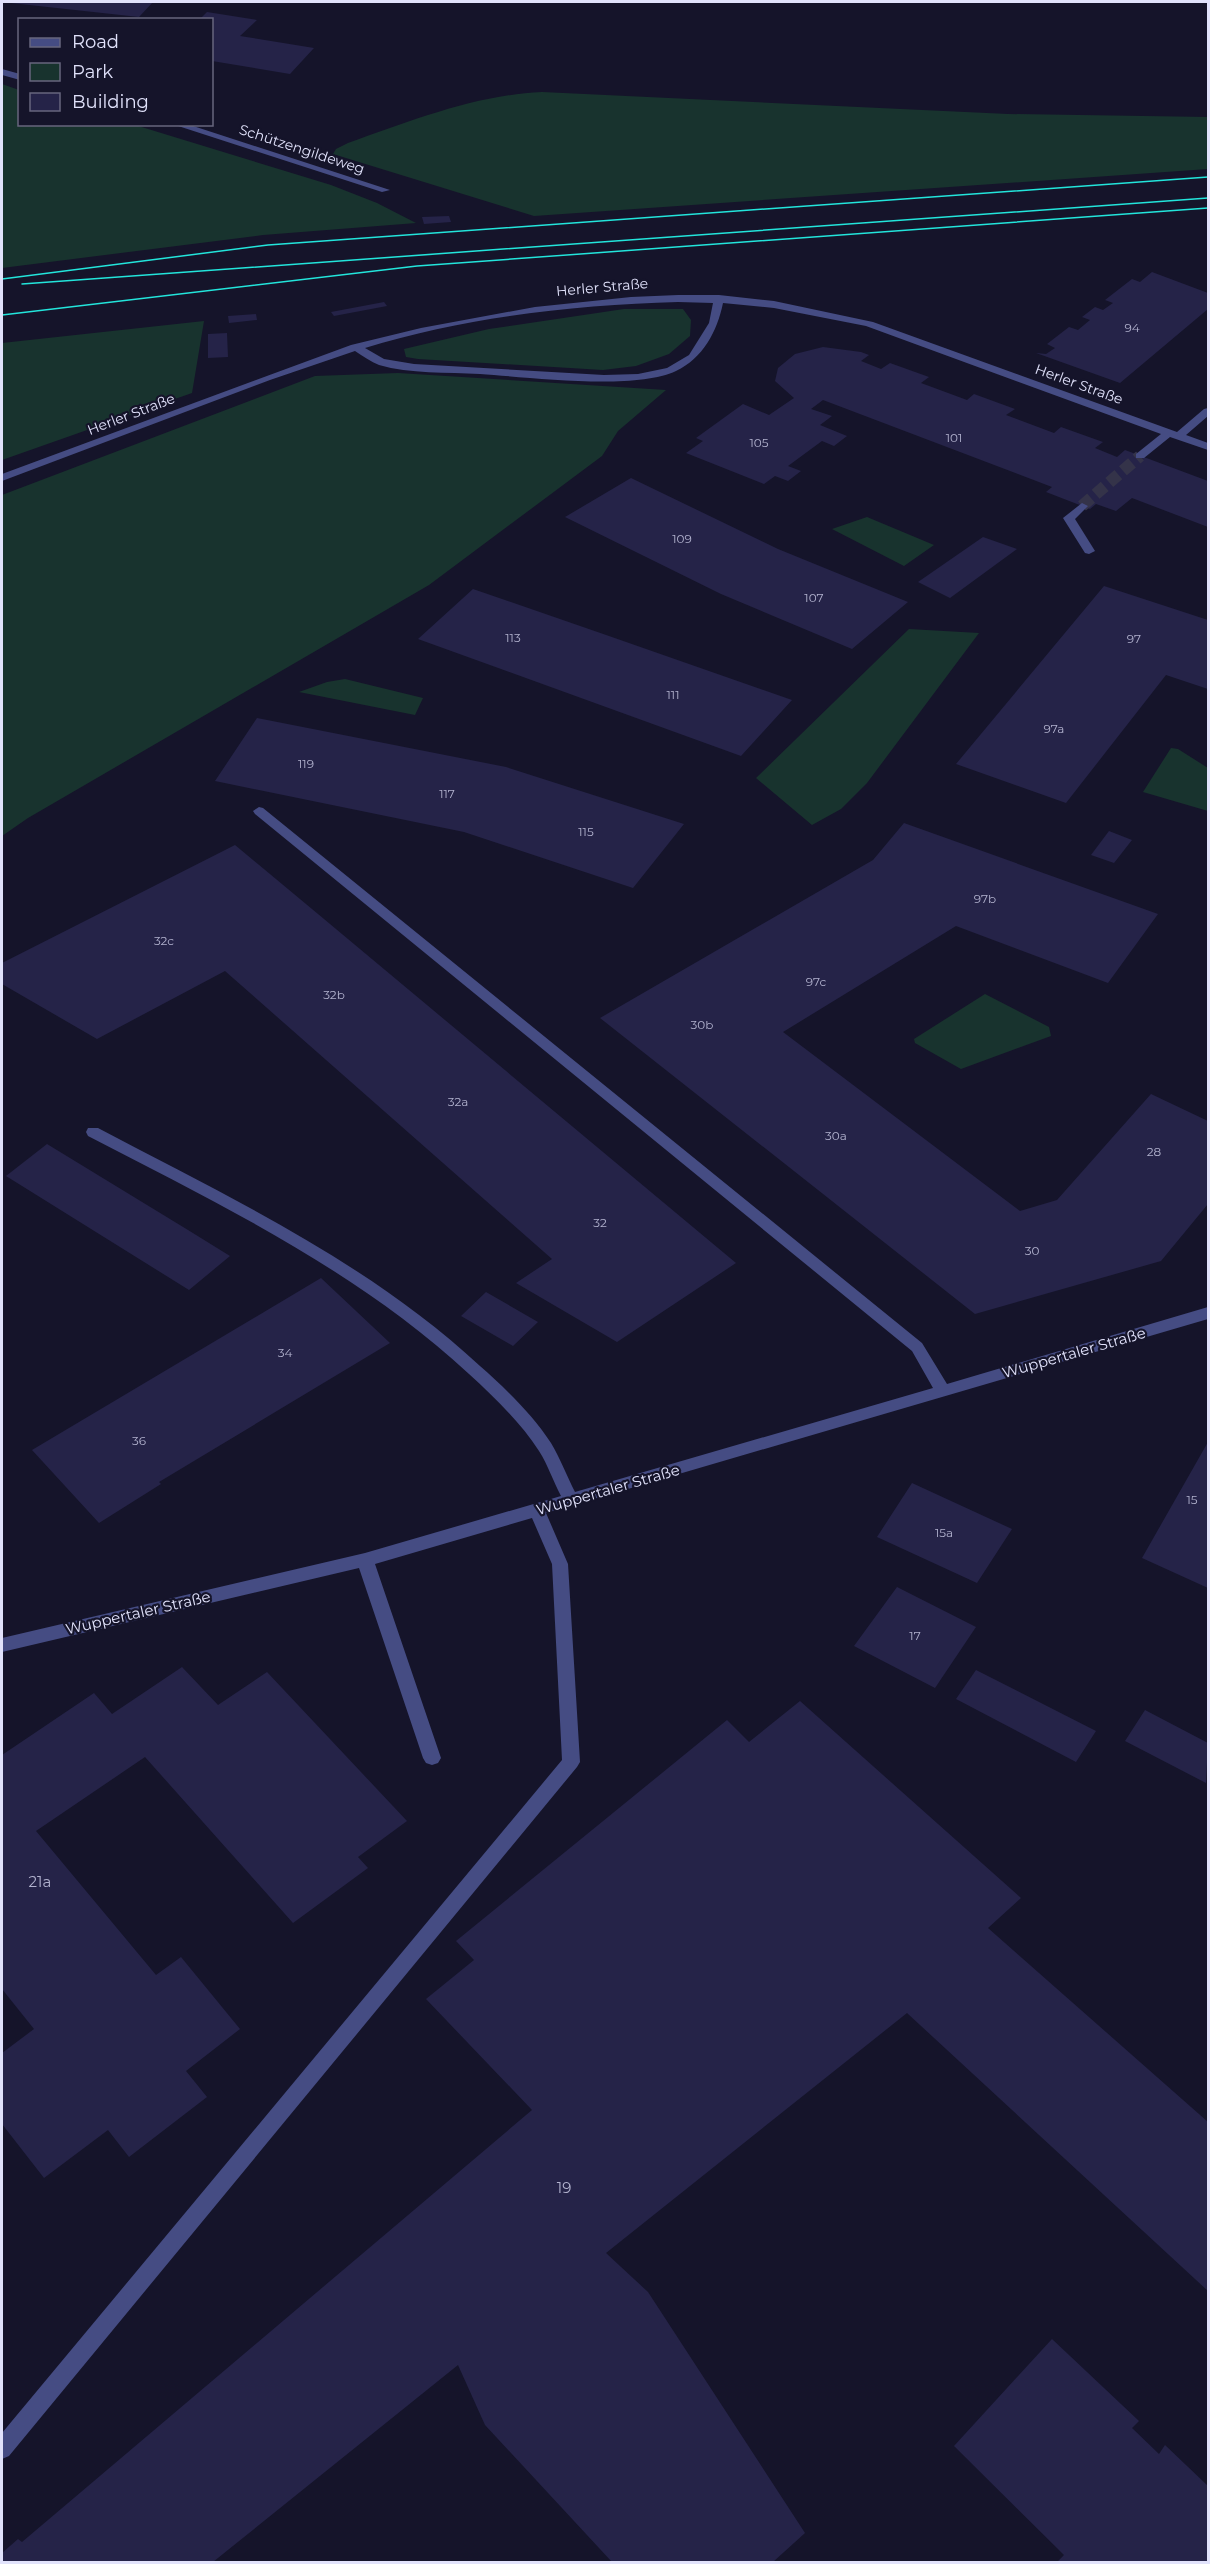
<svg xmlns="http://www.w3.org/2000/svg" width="1210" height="2564" font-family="Montserrat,sans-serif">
	<rect width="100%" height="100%" fill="#15142a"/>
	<path fill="#18332e" d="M2,84L19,90L20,124L135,125L331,185L377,203L416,223L263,235L2,268Z
		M542,92L1008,114L1208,117V169L534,216L333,154L336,149L348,143C411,121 475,95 542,92Z
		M624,309H683L691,320L690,336L669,354L636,366L603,370L418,359L406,357L404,349L489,329Z
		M204,321L192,393L2,460V343Z
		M398,373L666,390L618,431L602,456L429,585L28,818L2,836V495L315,376Z
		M867,517L934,545L904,566L832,529Z
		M909,629L979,633L867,783L841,809L812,825L756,778Z
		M345,679L423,698L415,715L299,692L327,682Z
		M1171,748L1178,749L1208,768V811L1143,792Z
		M985,994L1049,1027L1051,1036L961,1069L915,1043L914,1039Z"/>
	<path fill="#252348" d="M2,2H153L139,17Z
		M207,12L257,20L240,36L314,48L290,74L212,61V20H199Z
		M449,216L451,222L424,224L422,217Z
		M1152,272L1208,293V309L1120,383L1036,353L1046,354L1055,348L1047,344L1069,327L1078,330L1090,320L1082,317L1095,307L1103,310L1113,303L1105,300L1132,279L1140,282Z
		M384,302L387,306L334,316L331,312Z
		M256,314L257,320L229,323L228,316Z
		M227,333L228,357L208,358V334Z
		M823,347L861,352L869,355L861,361L881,369L890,363L929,377L921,383L967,400L974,394L1015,409L1006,415L1054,433L1061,427L1103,442L1095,448L1117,457L1125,450L1208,481V527L1132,498L1116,511L1096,504L1090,509L1046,492L1052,487L823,400L811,409L832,416L820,425L847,436L834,446L822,441L788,466L801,471L788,481L775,476L764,484L686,453L703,441L696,438L743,404L769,415L794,398L775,381L778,368L795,354Z
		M631,478L778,549L908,602L852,649L721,594L565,517Z
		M983,537L1017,549L950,598L918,582Z
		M1104,586L1208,620V689L1166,675L1066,803L956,764Z
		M473,589L609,636L792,700L741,756L418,639Z
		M257,718L506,767L684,824L633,888L464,832L215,781Z
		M904,823L1158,914L1108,983L956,926L783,1032L1020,1211L1057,1200L1151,1094L1208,1121V1204L1161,1261L975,1314L600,1018L873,860Z
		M1109,831L1132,840L1114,863L1091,855Z
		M235,845L324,919L736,1263L617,1342L516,1283L552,1259L225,971L97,1039L2,984V963Z
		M47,1144L188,1230L230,1256L189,1290L6,1176Z
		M321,1278L390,1343L159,1482L161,1484L99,1523L32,1450Z
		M486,1292L538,1322L513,1346L461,1316Z
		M1208,1442V1588L1142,1558Z
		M912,1483L1012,1529L977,1583L877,1537Z
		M897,1587L976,1627L935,1688L854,1646Z
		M182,1667L218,1705L267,1672L407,1821L358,1857L368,1868L293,1923L145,1757L36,1831L156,1975L181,1957L240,2029L186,2071L207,2097L129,2157L108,2130L44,2178L2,2124V2053L34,2029L2,1989V1755L94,1693L112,1714Z
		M976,1670L1096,1731L1076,1762L956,1699Z
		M800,1701L1021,1898L988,1928L1208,2122V2291L907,2013L606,2253L648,2292L805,2533L773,2562H612L485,2425L458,2365L213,2562H2V2553L18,2539L22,2542L532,2110L426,1999L474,1960L456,1941L727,1720L749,1742Z
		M1145,1710L1208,1743L1206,1783L1125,1741Z
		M1052,2339L1139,2421L1132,2428L1159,2454L1165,2445L1208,2486V2562H1057L1064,2555L954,2446Z"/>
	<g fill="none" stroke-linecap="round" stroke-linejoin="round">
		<path stroke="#343349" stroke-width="12" stroke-dasharray="12 6" stroke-linecap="butt" d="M1082,506L1140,456"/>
		<path fill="#454c83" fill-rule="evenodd" d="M2,69L20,74V80L2,75Z
			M172,124H187L390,190L382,192Z
			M678,295H719L774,301L873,322L1177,432L1204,409L1208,408V416L1186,435L1208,443V450L1170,437L1144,458H1136V454L1161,434L866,326L774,308L723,303C717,332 703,358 676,371C634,391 528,377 480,374C447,372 410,374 379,365C371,362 363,356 355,351L270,380L2,481V474L351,345L421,328L535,307L631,297ZM678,302L713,303L709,323L689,355L667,368L638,374L604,375L414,364L384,359L365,348C465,317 574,305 678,302Z
			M1082,503L1088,506L1075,519L1095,551L1089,554L1085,553L1063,518Z
			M259,807L263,808L922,1343L947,1384L1208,1307V1319L546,1513L568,1564L580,1762L577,1767L9,2456L2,2459V2433L562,1760L552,1564L532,1518L375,1564L441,1758L438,1763L432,1765L426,1763L423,1758L359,1568L2,1652V1638L365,1553L561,1496C553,1481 548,1465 539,1451C521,1423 493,1396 469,1374C358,1271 221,1205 88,1136L86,1132L88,1128H98C231,1198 369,1263 480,1366C505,1388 533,1415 551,1443C560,1458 567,1476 575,1492L933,1388L912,1351L255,814L253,811Z"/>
		<path stroke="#23e5db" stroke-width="1.5" d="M2,279L268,245L1208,177
			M22,284L1208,198
			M2,315L417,266L1208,208"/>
	</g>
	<g text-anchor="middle" stroke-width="4.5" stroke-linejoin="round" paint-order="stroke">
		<g font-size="12" fill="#b2b2ce">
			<text x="1132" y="332">94</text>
			<text x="954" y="442">101</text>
			<text x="759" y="447">105</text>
			<text x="682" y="543">109</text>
			<text x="814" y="602">107</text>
			<text x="513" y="642">113</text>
			<text x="1134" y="643">97</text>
			<text x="673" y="699">111</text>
			<text x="1054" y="733">97a</text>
			<text x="306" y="768">119</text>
			<text x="447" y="798">117</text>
			<text x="586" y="836">115</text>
			<text x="985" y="903">97b</text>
			<text x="164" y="945">32c</text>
			<text x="816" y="986">97c</text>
			<text x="334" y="999">32b</text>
			<text x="702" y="1029">30b</text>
			<text x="458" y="1106">32a</text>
			<text x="836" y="1140">30a</text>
			<text x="1154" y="1156">28</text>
			<text x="600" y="1227">32</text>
			<text x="1032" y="1255">30</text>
			<text x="285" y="1357">34</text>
			<text x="139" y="1445">36</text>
			<text x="1192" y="1504">15</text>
			<text x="944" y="1537">15a</text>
			<text x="915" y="1640">17</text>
		</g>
		<g font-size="14" fill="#e1e2fb" stroke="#15142a">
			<text transform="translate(302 149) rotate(18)" y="5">Schützengildeweg</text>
			<text transform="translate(602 287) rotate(-5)" y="5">Herler Straße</text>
			<text transform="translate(1079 384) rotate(20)" y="5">Herler Straße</text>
			<text transform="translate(131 414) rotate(-21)" y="5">Herler Straße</text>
		</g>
		<g font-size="15" fill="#e1e2fb" stroke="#15142a">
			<text transform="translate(1074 1353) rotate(-16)" y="5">Wuppertaler Straße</text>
			<text transform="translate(608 1490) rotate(-16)" y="5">Wuppertaler Straße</text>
			<text transform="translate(138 1613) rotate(-13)" y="5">Wuppertaler Straße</text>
		</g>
		<g font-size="15" fill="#b2b2ce">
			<text x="40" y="1887">21a</text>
			<text x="564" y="2193">19</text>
		</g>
	</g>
	<rect width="1210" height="2564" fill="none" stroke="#e1e2fb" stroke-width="6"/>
	<rect x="18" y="18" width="195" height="108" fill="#15142a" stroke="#67667e" stroke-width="1.5"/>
	<rect x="30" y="38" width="30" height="9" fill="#454c83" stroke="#67667e" stroke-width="1.5"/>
	<text x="72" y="48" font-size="18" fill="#e1e2fb">Road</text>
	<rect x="30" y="63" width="30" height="18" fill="#18332e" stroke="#67667e" stroke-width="1.5"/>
	<text x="72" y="78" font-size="18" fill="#e1e2fb">Park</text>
	<rect x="30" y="93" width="30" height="18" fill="#252348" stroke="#67667e" stroke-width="1.5"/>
	<text x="72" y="108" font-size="18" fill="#e1e2fb">Building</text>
</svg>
